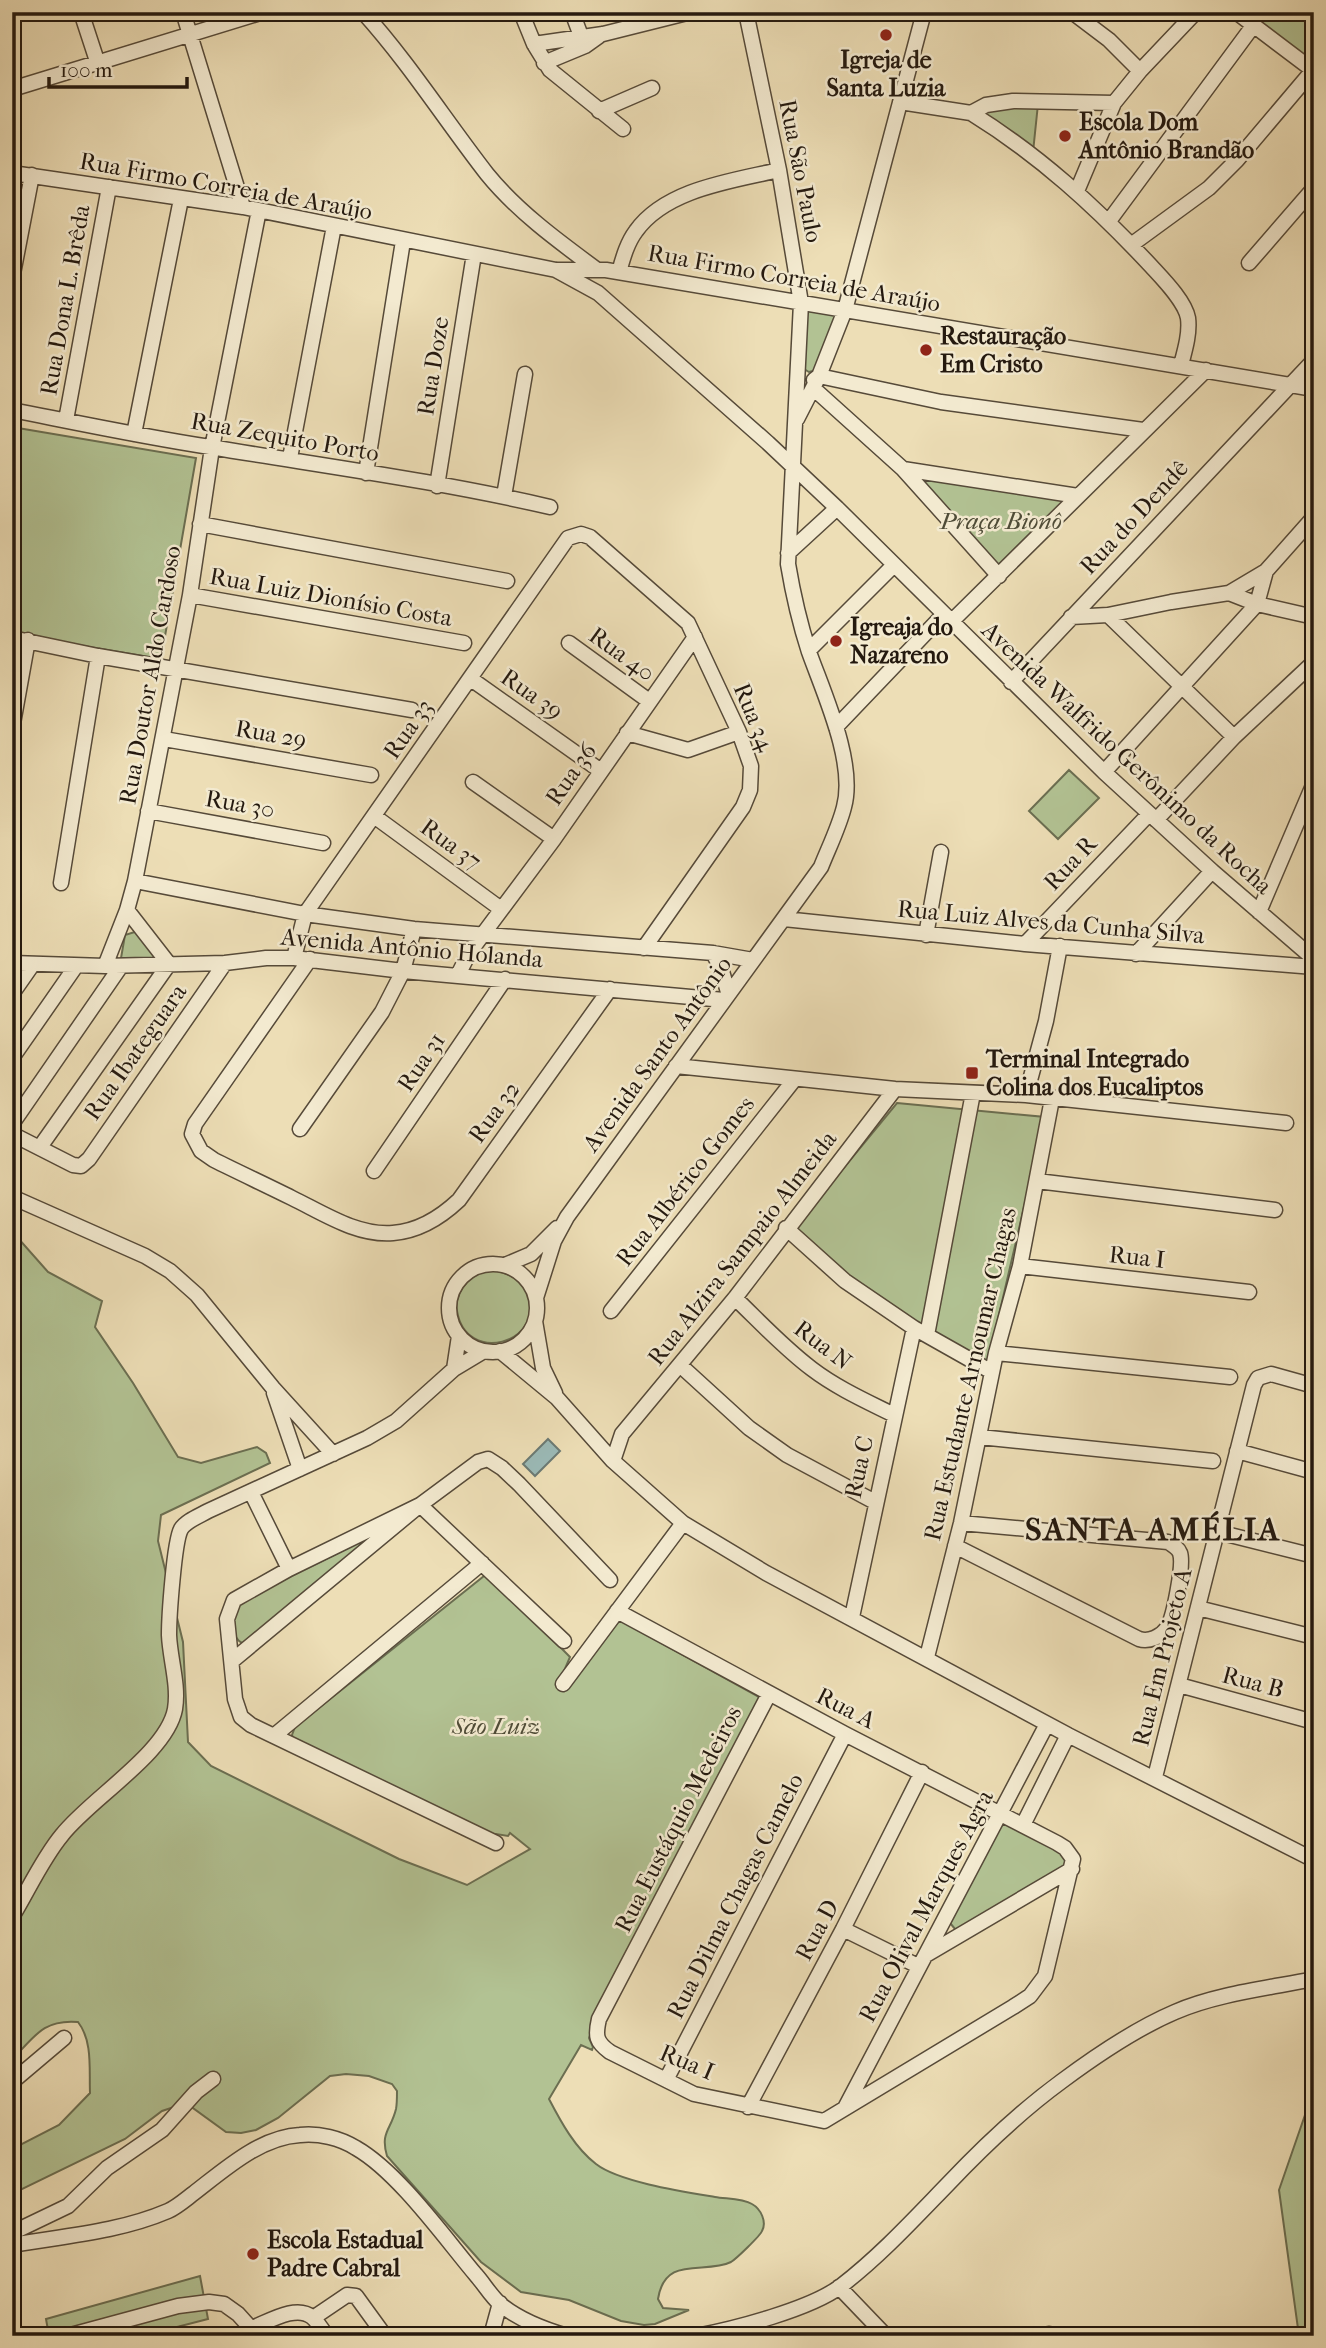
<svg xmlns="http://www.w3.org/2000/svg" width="1326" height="2348" font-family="'IM FELL French Canon',serif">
	<rect width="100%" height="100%" fill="#eddeb6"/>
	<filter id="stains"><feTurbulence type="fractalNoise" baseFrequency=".00286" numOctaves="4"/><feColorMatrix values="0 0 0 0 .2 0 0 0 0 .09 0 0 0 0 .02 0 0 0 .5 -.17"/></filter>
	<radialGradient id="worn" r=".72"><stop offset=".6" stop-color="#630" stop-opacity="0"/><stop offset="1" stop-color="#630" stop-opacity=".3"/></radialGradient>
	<path fill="#b2c293" stroke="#6b6e51" stroke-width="2" d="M1245,12H1299L1314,23V47L1305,58Z
		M1038,104L1033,152L976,113Z
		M804,306L840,312L816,370L809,372L804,369Z
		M12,427L196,458L161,659L12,634Z
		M908,473L1069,500L1001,569Z
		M1069,770L1099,798L1058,839L1029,811Z
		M138,931L159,960L121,958L125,935Z
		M897,1103L1045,1117L988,1362L949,1346L845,1276L795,1227Z
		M12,1238H18L48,1272L102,1301L95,1327L133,1383L178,1457L201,1463L257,1447L266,1453L270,1463L161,1515L158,1541L183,1642L188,1742L211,1766L399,1859L467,1885L530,1849L510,1833L508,1836L496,1834L489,1836L294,1740L292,1735L295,1727L484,1576H490L570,1657L564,1671L565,1674L620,1620L761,1698L593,2027L589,2038L593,2047L592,2050L581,2045L549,2099C561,2122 575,2148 596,2164C619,2182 685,2192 715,2197C726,2199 742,2198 752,2204C761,2209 767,2222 762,2231C760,2236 736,2259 731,2262C705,2275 665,2254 658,2299L663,2308L689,2310L655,2324L644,2325L621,2321L569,2300L521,2292L481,2262L387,2156C380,2132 391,2130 396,2109C397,2104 397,2097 397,2091L392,2084L369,2076L346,2074L330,2076L278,2118L256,2130L241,2133L226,2132L190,2106L183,2104L162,2111L125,2139L12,2194V2149L59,2125L90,2093C89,2070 93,2041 78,2022C43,2019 34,2037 12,2060Z
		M484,1269C502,1271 521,1275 528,1295C545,1343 466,1366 457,1311C455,1301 460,1290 467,1282C472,1277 479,1274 484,1269Z
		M388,1528L245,1644C230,1640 234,1622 233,1609L241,1601Z
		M1006,1824L1063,1853L1066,1861L1063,1868L964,1929H955L950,1923L997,1827Z
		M1314,2089V2336H1299L1279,2190Z
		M200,2276L208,2319L142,2336H49L46,2319Z"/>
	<path fill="#9bbab7" stroke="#6b7a74" stroke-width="2" d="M548,1439L560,1451L535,1476L523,1464Z"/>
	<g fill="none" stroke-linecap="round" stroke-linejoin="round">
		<defs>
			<path id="minor" d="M81,12L98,64
				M183,12L243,207
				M363,12C409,63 445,120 487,174C517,211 558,241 596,269
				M521,12L534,44L550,70L623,129
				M572,12L584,44
				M1072,12L1109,40L1140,71
				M1236,12L1314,71
				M534,44L603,34L691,12
				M544,63L585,46L599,36
				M12,89L263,12
				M900,102L971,113L986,105L1013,101L1114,103
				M599,111L652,88
				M971,113C1039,155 1096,207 1151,266C1162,278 1185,301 1188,318C1190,333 1185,350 1181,365
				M12,173L243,207L556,270L598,293L768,443L837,508L1104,772L1212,871L1314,959
				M1077,191L1114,103L1140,71L1196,12
				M1109,221L1253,26
				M1131,245L1209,188L1237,160L1314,69
				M1249,263L1314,188
				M557,270H606L1314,389
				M619,272C623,258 627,243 636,231C666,189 732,181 779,170
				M12,279L32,175
				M814,380L819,376L941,402L1143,430
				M813,388L903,469L999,576
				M12,410C78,423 144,437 210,447C324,466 438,481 550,507
				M797,419L819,376L845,310L924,12
				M66,420L109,187
				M134,434L181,199
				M290,458L334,226
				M903,469L1078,496
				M366,473L403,241
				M437,486L474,254
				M504,496L525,374
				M200,524L507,581
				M788,553L837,508
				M1229,593L1266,571L1314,517
				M190,595L464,643
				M1108,615L1171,602L1229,593L1257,604L1314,617
				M1071,617L1108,615L1234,737
				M951,622L1206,370
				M12,638L98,656L412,710
				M569,643L649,701
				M809,650L893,566
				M471,679L601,771
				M1011,682L1314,360
				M836,727L943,615
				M12,729L28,640
				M627,733L688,750L739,732
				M164,739L371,775
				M1104,772L1257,604L1266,571
				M473,782L554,839
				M148,811L323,843
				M374,816L501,909
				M1156,820L1234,737L1314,662
				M135,881L305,914L414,929L713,953L753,960
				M61,883L98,656
				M1259,912L1314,783
				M784,919L1025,944L1314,967
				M926,935L941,852
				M1025,944L1149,814
				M713,953L721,968L728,992
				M1136,954L1212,871
				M294,958L305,914L568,538L581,534L590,537L688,623L739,732L751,766L750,790L743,807L644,948
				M310,959L195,1124L192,1134L201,1151L214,1160C240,1173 266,1185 292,1198C323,1213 357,1236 393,1233C419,1231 441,1217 459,1200L610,989
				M12,963L105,966L225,963L266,958H294L403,971L724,1000
				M105,966L127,910L135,881L190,595L212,448L259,210
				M458,975L469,953L554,839L695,637
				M12,994L33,964
				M12,1058L76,966
				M676,1066L895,1089L1026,1095L1286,1123
				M1026,1095L1046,1021L1060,946
				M12,1124L121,966
				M300,1129L382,1012L403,971L414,929
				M12,1134L73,1165L81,1166L89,1159L225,963
				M40,1147L169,964L127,910
				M374,1171L505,979
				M1037,1181L1275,1210
				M12,1197L145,1256L170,1271L197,1295L273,1388L333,1454
				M786,1228L845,1281L914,1328L992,1372
				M449 1308a44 44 0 1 1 88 0a44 44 0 1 1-88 0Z
				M505,1265L531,1254L557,1228
				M1020,1266L1249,1292
				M536,1298L554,1241L567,1217L821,867C829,847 839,827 844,807C856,763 824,694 809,652C800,624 793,594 788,564L801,303L779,170L746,12
				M735,1298C760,1322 784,1348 812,1369C837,1388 866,1401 894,1415
				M611,1311L794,1080
				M535,1321L543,1368L555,1393
				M927,1335L973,1093
				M500,1351L557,1398L613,1461L683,1523L766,1573L1068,1735L1314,1860
				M996,1353L1230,1377
				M681,1366L749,1428L787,1455L875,1502
				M454,1369L459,1336
				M274,1393L300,1469
				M980,1437L1213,1461
				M1237,1451L1314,1472
				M613,1461L622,1434L735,1298L895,1089
				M251,1492L289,1569
				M1218,1532L1314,1556
				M955,1546L1139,1639C1149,1642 1161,1637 1167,1628C1174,1617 1184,1564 1180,1553C1178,1548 1173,1545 1168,1542L961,1523
				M1198,1608L1314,1637
				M617,1611L845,1734L1057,1843L1065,1848L1073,1859L1045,1976L1030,1996L1013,2007L824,2121L694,2094L610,2052C596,2042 595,2036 599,2019L769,1694
				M852,1617L914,1328
				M927,1657L961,1523L996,1353L1020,1266L1052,1099
				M232,1661L420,1505L564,1641
				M563,1684L683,1523
				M1179,1685L1314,1722
				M275,1735L482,1563
				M1155,1777L1254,1385L1258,1378L1271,1374L1314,1386
				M1023,1825L1068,1735
				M496,1843L251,1725L241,1717L235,1699L227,1619L234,1600L289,1569L420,1505L478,1462L488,1459L502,1468L519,1484L610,1580
				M12,1917C28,1891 42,1859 62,1835C90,1799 167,1753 175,1709C179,1685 170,1659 169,1635C169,1618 174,1542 181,1529C186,1521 199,1516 208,1511L367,1438L396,1421L454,1369L484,1351
				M843,1929L918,1966
				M926,1955L1072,1869
				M666,2080L845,1734
				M12,2082L64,2038
				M748,2107L843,1929L922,1772
				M845,2108L1047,1724
				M12,2235L18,2230L68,2206L107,2168L162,2130L196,2092L213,2079
				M12,2245C64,2236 119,2232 168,2211C177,2207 186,2199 194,2193C224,2170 260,2137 300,2135C319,2133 340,2138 356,2148C398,2172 444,2237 476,2275C484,2284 491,2296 500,2304C519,2320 543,2329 567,2336
				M839,2287L886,2336
				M313,2318L347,2295L356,2296L385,2336
				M252,2328C268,2322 296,2304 312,2317C318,2322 322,2330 327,2336
				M39,2336H48
				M67,2336L178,2306L209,2302L224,2304L238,2314L258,2336
				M175,2336L182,2334
				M491,2336L500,2303
				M696,2336C734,2329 811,2309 841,2286C880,2256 914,2219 948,2184C983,2147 1021,2111 1062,2081C1097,2055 1135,2029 1175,2012C1216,1994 1269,1988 1314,1979
				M1049,2336V2334"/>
		</defs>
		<use href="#minor" stroke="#564a39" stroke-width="17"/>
		<use href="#minor" stroke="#f3ead0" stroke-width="14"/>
	</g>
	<g fill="#8f2418" stroke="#f3ead0" stroke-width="2.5">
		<circle cx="886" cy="35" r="7"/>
		<circle cx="1065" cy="136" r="7"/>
		<circle cx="926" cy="350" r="7"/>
		<circle cx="836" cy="641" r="7"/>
		<rect x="965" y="1066" width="14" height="14" rx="3.5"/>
		<circle cx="253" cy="2254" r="7"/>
	</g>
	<g text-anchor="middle" stroke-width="5" stroke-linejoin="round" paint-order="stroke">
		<g font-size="24" font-weight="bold" fill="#24190f" stroke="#f3ead0" text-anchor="start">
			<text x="886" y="68" text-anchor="middle">Igreja de<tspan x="886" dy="28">Santa Luzia</tspan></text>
			<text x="1079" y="130">Escola Dom<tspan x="1079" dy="28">Antônio Brandão</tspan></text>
			<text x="940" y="344">Restauração<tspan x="940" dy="28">Em Cristo</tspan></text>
			<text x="850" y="635">Igreaja do<tspan x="850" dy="28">Nazareno</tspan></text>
			<text x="986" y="1067">Terminal Integrado<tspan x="986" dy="28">Colina dos Eucaliptos</tspan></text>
			<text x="267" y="2248">Escola Estadual<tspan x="267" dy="28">Padre Cabral</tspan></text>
		</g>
		<g font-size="24" fill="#24190f" stroke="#f3ead0">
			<text transform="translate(801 171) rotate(79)" y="8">Rua São Paulo</text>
			<text transform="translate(226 186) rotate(10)" y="8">Rua Firmo Correia de Araújo</text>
			<text transform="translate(794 278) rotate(10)" y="8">Rua Firmo Correia de Araújo</text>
			<text transform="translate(65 300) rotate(-80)" y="8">Rua Dona L. Brêda</text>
			<text transform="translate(433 366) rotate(-81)" y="8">Rua Doze</text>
			<text transform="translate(285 437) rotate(10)" y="8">Rua Zequito Porto</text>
			<text transform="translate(1134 517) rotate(-47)" y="8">Rua do Dendê</text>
			<text transform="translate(331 597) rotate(10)" y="8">Rua Luiz Dionísio Costa</text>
			<text transform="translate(622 654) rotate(36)" y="8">Rua 40</text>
			<text transform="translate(150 675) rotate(-80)" y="8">Rua Doutor Aldo Cardoso</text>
			<text transform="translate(532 694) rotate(35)" y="8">Rua 39</text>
			<text transform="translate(754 717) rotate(68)" y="8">Rua 34</text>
			<text transform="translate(408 729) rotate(-55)" y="8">Rua 33</text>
			<text transform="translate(271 734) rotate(10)" y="8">Rua 29</text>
			<text transform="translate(1127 758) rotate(43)" y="8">Avenida Walfrido Gerônimo da Rocha</text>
			<text transform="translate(571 774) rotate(-55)" y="8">Rua 36</text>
			<text transform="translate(240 804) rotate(10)" y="8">Rua 30</text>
			<text transform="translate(451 844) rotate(36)" y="8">Rua 37</text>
			<text transform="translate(1070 863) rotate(-47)" y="8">Rua R</text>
			<text transform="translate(1051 922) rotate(5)" y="8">Rua Luiz Alves da Cunha Silva</text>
			<text transform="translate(412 948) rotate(5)" y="8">Avenida Antônio Holanda</text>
			<text transform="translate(135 1052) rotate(-55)" y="8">Rua Ibateguara</text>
			<text transform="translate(657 1054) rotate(-54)" y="8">Avenida Santo Antônio</text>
			<text transform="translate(421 1062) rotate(-56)" y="8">Rua 31</text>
			<text transform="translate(494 1112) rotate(-54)" y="8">Rua 32</text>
			<text transform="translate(685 1181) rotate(-52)" y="8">Rua Albérico Gomes</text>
			<text transform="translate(742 1248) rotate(-52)" y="8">Rua Alzira Sampaio Almeida</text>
			<text transform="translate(1137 1257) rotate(6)" y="8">Rua I</text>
			<text transform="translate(823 1345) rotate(37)" y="8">Rua N</text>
			<text transform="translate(970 1374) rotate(-77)" y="8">Rua Estudante Arnoumar Chagas</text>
			<text transform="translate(859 1467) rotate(-78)" y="8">Rua C</text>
			<text transform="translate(1162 1657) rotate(-76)" y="8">Rua Em Projeto A</text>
			<text transform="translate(1253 1682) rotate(15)" y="8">Rua B</text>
			<text transform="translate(846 1708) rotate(27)" y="8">Rua A</text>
			<text transform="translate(678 1819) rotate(-63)" y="8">Rua Eustáquio Medeiros</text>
			<text transform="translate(735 1896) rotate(-63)" y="8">Rua Dilma Chagas Camelo</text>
			<text transform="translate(926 1906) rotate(-62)" y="8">Rua Olival Marques Agra</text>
			<text transform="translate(817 1930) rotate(-62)" y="8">Rua D</text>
			<text transform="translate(687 2062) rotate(23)" y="8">Rua I</text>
		</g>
		<g font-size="24" font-style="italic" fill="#4f4c37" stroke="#f3ead0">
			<text x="1001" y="529">Praça Bionô</text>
			<text x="496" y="1734">São Luiz</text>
		</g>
		<g font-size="32" font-weight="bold" letter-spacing="2" fill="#24190f" stroke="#f3ead0">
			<text x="1153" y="1540">SANTA AMÉLIA</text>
		</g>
	</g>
	<rect width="1326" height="2348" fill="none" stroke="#eddeb6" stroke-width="42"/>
	<rect x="14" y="14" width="1298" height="2320" fill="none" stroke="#24190f" stroke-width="3.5"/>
	<rect x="21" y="21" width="1284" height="2306" fill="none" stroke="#24190f" stroke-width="2"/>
	<path d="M49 77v10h138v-10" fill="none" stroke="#24190f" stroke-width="3.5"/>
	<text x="60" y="77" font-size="21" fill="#24190f" stroke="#f3ead0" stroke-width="5" paint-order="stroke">100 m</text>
	<rect width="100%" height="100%" filter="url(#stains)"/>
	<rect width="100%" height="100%" fill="url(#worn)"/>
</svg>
